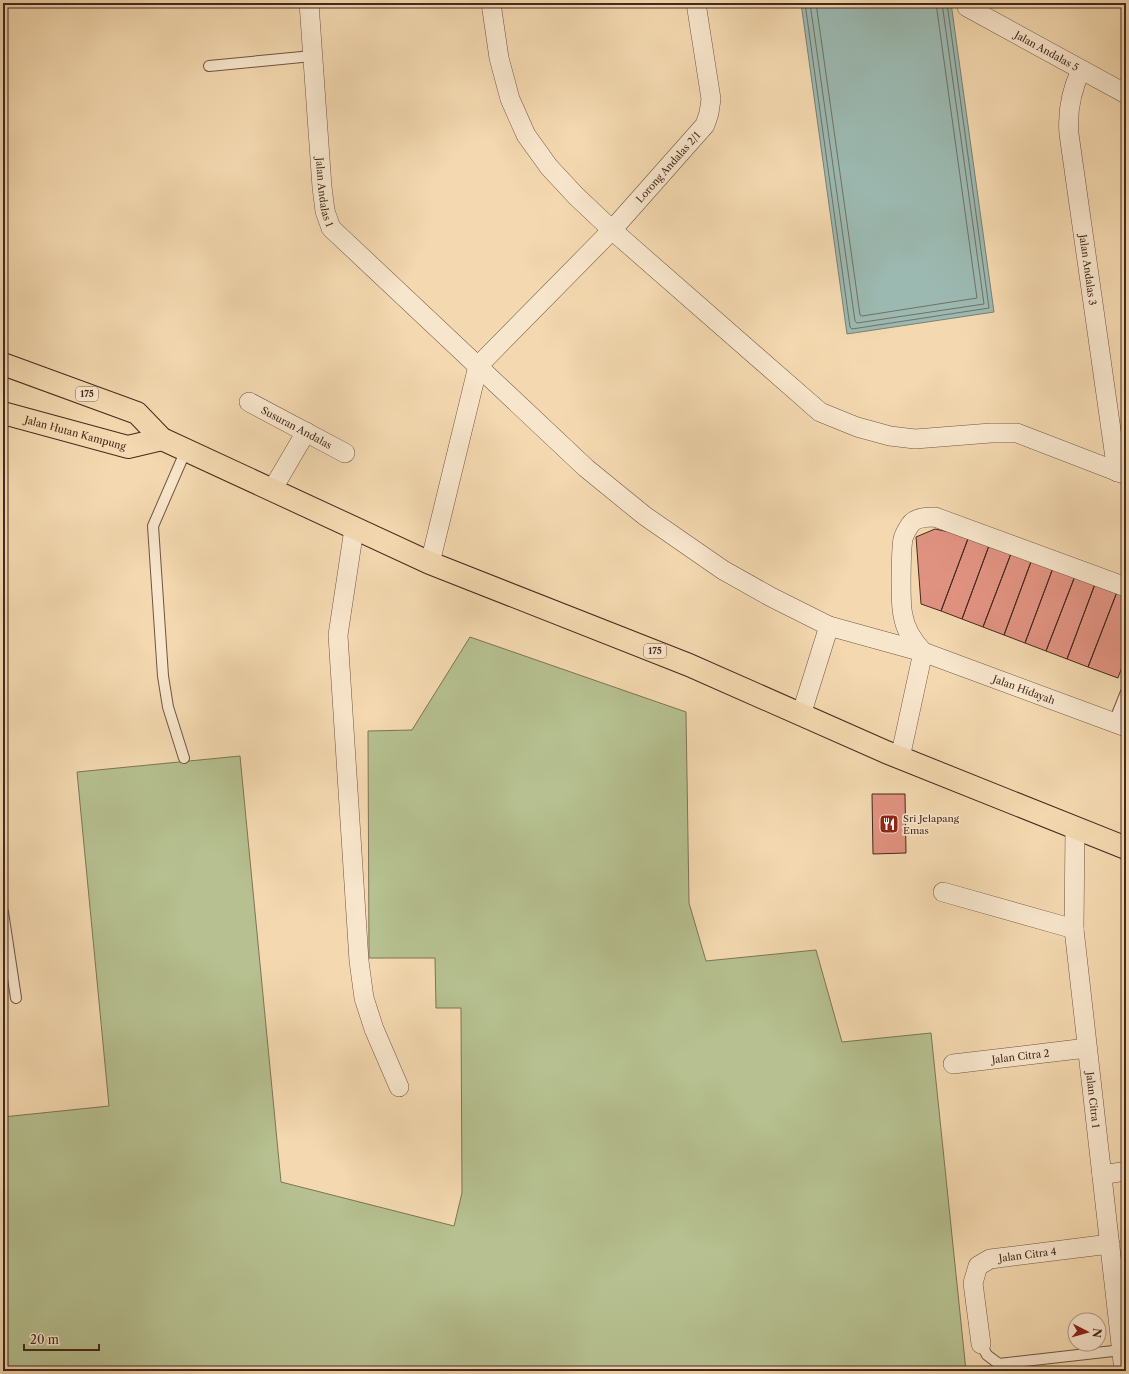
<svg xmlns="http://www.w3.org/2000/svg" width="1129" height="1374" font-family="'Libre Caslon Text',serif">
	<rect width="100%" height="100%" fill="#f4d9b0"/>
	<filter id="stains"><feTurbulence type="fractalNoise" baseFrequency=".005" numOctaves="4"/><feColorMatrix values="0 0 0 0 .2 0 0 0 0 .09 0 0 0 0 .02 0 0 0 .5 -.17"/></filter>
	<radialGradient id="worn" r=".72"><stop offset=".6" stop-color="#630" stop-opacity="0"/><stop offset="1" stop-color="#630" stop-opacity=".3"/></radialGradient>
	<path fill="#b6c090" stroke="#7d7456" d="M470,637L686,712L689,903L706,961L816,950L842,1042L931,1033L966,1371H228L188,1369L186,1371H3V1117L109,1106L77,772L240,756L281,1182L454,1226L462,1193L461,1008H436L435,958H369L368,731L412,730Z"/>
	<path fill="#9cb9b1" stroke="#797f75" d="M801,3H951L994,312L847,334Z"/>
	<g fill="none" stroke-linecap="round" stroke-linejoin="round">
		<path stroke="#707166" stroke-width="1" d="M805,3L850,327L852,329L989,308L947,3
			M810,3L855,321L857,323L984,304L942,3
			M816,3L860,315L862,316L977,298L936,3"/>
	</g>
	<path fill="#e29382" stroke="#44291c" d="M935,529L969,536L941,611L921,604L916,537Z
		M969,536L990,543L962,619L941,611Z
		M990,543L1012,551L983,627L962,619Z
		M1012,551L1032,559L1004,635L983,627Z
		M1032,559L1053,568L1025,643L1004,635Z
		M1053,568L1075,576L1046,651L1025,643Z
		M1075,576L1095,584L1067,659L1046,651Z
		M1095,584L1117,592L1088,667L1067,659Z
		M1117,592L1126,595V656L1118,678L1088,667Z
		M872,794H905L906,853L873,854Z"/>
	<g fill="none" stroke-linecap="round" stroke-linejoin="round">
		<defs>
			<path id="lane" d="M209,66L312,56
				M1114,722L1126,692
				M184,758L168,707L163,676L153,526L186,450
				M3,912L16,998
				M981,1344L987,1355L999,1364L1122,1350"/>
			<g id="street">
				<path id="s1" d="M309,3L322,187L325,211L331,228L586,468L645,516L723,570L771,597L829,626L923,652L1126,727"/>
				<path d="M491,3L499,58L510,99L526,135L549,167L576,196L612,230L820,412L857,427L890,436L915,439L991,433H1017L1126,475"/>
				<path id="s2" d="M967,7L1126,94"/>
				<path id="s3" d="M1081,70C1071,91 1067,110 1069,134L1117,472"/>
				<path id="s4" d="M249,402L345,453"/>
				<path d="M272,490L306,432"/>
				<path d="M354,529L338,635L359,961L364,998L374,1029L399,1087"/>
				<path id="s5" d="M430,563L478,366L612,230L705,125L709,113L711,99L696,3"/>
				<path d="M923,652C913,641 905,630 903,615C900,604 901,550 903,539C904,535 908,528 910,525C915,517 927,517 935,517L1126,587"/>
				<path d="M801,715L829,626"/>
				<path d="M900,758L923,652"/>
				<path id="s6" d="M1075,828L1074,929L1124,1371"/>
				<path d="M943,892L1074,929"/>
				<path id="s7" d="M953,1064L1087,1048"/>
				<path d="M1102,1175L1126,1171"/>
				<path id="s8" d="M981,1344L973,1283L978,1266L990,1259L1110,1244"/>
			</g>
			<g id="primary">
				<path d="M3,364L137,413L162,439L430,563L689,665L886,752L1126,848"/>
				<path id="s9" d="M3,413L128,447L162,439"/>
			</g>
		</defs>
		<use href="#lane" stroke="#705541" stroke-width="12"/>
		<use href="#street" stroke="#705541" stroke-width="20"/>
		<use href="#primary" stroke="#44291c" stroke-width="24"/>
		<use href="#lane" stroke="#f8e6cc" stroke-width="10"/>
		<use href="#street" stroke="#f8e6cc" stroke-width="19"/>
		<use href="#primary" stroke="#f4d9b0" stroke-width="22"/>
	</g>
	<defs>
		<symbol id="restaurant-square" viewBox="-11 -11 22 22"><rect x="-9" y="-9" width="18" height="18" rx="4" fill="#8f2418" stroke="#f8e6cc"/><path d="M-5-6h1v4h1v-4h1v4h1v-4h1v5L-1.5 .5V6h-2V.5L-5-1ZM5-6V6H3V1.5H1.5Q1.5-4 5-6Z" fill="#fff"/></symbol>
	</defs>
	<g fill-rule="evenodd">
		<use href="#restaurant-square" x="878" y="813" width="22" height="22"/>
	</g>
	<g text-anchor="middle" stroke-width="3.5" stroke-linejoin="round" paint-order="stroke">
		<g fill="#f8e6cc" stroke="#7a6251" stroke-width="1">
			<rect x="76" y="387" width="22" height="14" rx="3"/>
			<rect x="644" y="644" width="22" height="14" rx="3"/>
		</g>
		<g font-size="9" font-weight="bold" fill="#44291c">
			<text x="87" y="397">175</text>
			<text x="655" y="654">175</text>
		</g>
		<g font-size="10" fill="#44291c" stroke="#f8e6cc">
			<text dy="4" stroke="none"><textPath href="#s2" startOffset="91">Jalan Andalas 5</textPath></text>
			<text dy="4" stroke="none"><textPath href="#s5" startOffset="478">Lorong Andalas 2/1</textPath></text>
			<text dy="4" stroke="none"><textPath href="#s1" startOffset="190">Jalan Andalas 1</textPath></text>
			<text dy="4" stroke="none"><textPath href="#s3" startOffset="203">Jalan Andalas 3</textPath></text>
			<text dy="4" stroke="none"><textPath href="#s4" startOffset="54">Susuran Andalas</textPath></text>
			<text dy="4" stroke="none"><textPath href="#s9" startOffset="75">Jalan Hutan Kampung</textPath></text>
			<text dy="4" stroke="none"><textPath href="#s1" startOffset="1073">Jalan Hidayah</textPath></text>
			<text dy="4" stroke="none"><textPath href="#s7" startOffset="68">Jalan Citra 2</textPath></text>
			<text dy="4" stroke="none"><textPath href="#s6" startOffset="273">Jalan Citra 1</textPath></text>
			<text dy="4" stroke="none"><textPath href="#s8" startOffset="131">Jalan Citra 4</textPath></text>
		</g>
		<g font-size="10" fill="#44291c" stroke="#f8e6cc" text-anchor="start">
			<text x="903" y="822">Sri Jelapang<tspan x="903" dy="12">Emas</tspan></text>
		</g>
	</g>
	<rect width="1129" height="1374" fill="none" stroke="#f4d9b0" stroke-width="16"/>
	<rect x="4" y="4" width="1121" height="1366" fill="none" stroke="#44291c" stroke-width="2"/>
	<rect x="8" y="8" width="1113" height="1358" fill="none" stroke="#44291c"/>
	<g transform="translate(1087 1332) rotate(96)"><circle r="19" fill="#f8e6cc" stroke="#b09a86"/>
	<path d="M0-3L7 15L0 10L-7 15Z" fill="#8f2418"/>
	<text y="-6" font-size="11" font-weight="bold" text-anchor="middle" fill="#44291c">N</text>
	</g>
	<path d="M24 1344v6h75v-6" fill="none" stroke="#44291c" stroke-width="2"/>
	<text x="30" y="1344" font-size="12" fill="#44291c" stroke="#f8e6cc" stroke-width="3" paint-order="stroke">20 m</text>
	<rect width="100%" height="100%" filter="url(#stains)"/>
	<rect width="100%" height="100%" fill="url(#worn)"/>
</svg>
